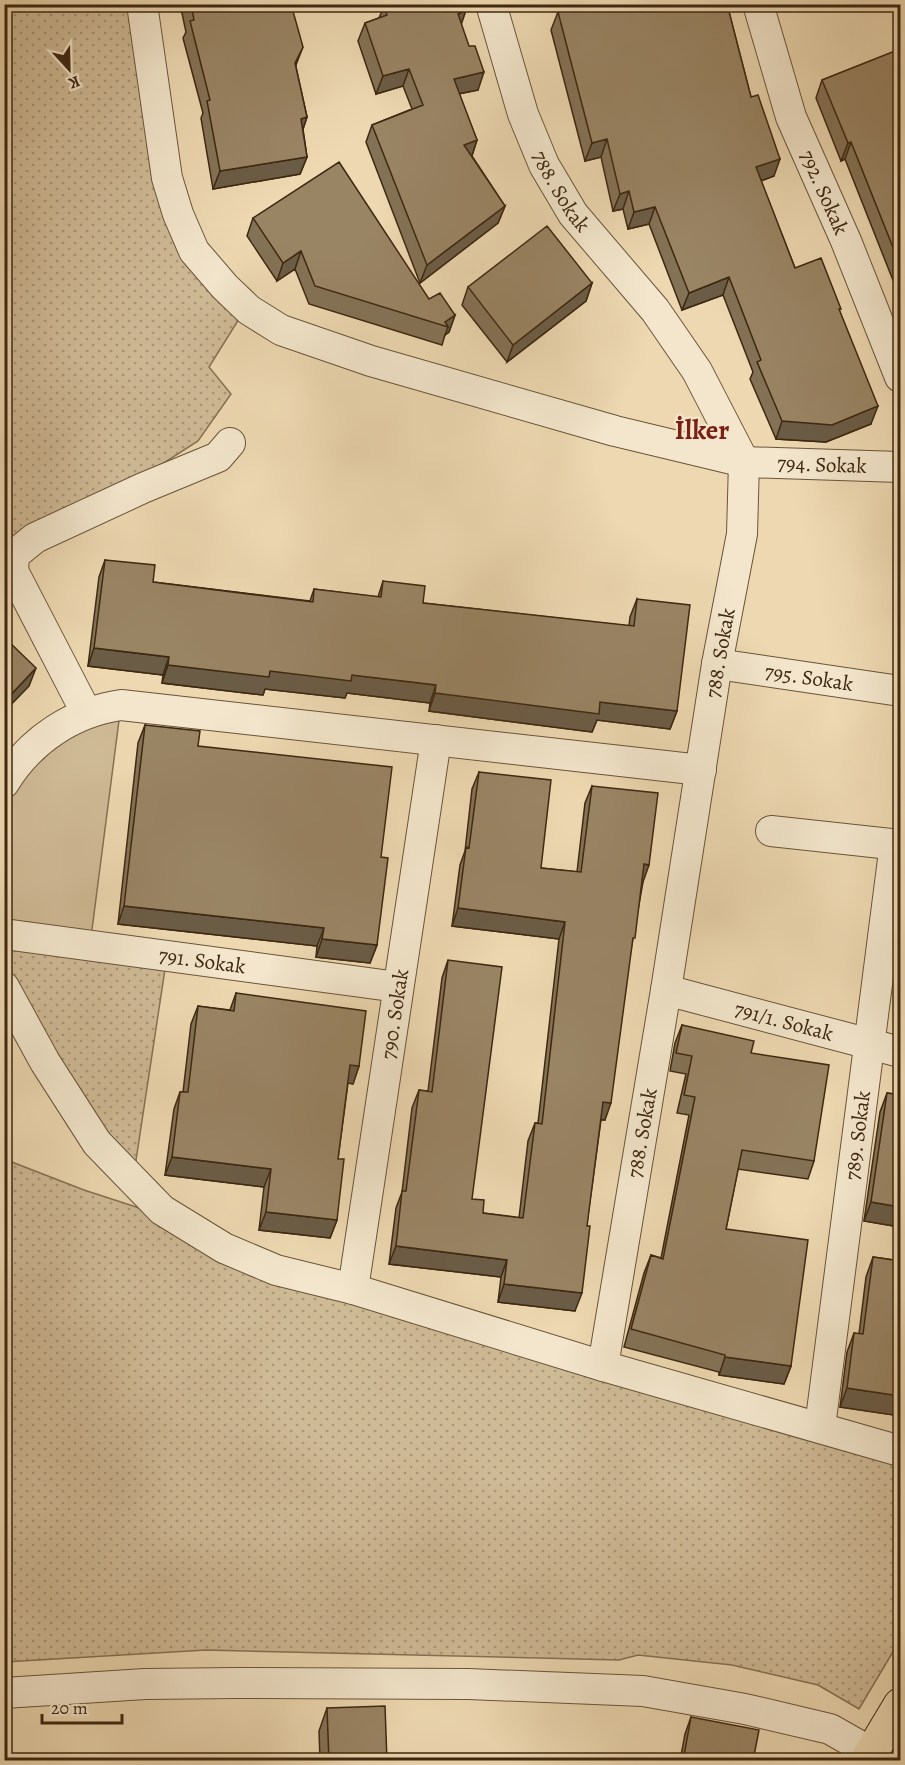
<svg xmlns="http://www.w3.org/2000/svg" width="905" height="1765" font-family="Alegreya,serif">
	<defs>
		<pattern id="grass-dots" width="8" height="8" patternUnits="userSpaceOnUse" patternTransform="scale(1.5)"><rect width="8" height="8" fill="#cfba96"/><path d="M2 2h.1M6 6h.1" fill="none" stroke="#a99779" stroke-width="1.8" stroke-linecap="round"/></pattern>
	</defs>
	<rect width="100%" height="100%" fill="#edd8b1"/>
	<filter id="stains"><feTurbulence type="fractalNoise" baseFrequency=".00333" numOctaves="4"/><feColorMatrix values="0 0 0 0 .2 0 0 0 0 .09 0 0 0 0 .02 0 0 0 .5 -.17"/></filter>
	<radialGradient id="worn" r=".72"><stop offset=".6" stop-color="#630" stop-opacity="0"/><stop offset="1" stop-color="#630" stop-opacity=".3"/></radialGradient>
	<path fill="url(#grass-dots)" stroke="#867154" stroke-width="1.5" d="M5,5H134L159,180L239,319L209,367L231,394L198,441L156,468L98,495L5,543Z
		M5,934L167,956L133,1180L5,987Z
		M4,1159L84,1190L173,1219L235,1258L900,1457V1640L859,1709L818,1685L732,1665L638,1655L619,1660L206,1650L5,1662Z"/>
	<path fill="#cfba96" stroke="#867154" stroke-width="1.5" d="M121,705L90,945L5,934L4,783L9,775Z"/>
	<g fill="none" stroke-linecap="round" stroke-linejoin="round">
		<defs>
			<g id="minor">
				<path id="s1" d="M142,4L167,178L178,214L194,251L225,287L249,310L281,330L371,361L615,431L744,462L900,467"/>
				<path id="s2" d="M491,4L523,114L544,165L573,214L655,310L697,371L744,462L742,534L717,664L666,990L603,1366"/>
				<path id="s3" d="M758,4L791,117L846,241L900,377"/>
				<path id="s4" d="M717,664L900,691"/>
				<path d="M86,712L13,571L14,555L35,538L143,488L218,457L230,443"/>
				<path d="M4,783C30,740 73,712 121,705L701,770"/>
				<path d="M771,831L900,845"/>
				<path id="s5" d="M4,934L398,987"/>
				<path d="M4,987L45,1062L97,1143L162,1210L224,1248L276,1270L353,1289L603,1366L900,1451"/>
				<path id="s6" d="M666,990L900,1052"/>
				<path id="s7" d="M353,1289L436,740"/>
				<path id="s8" d="M820,1427L895,844"/>
				<path d="M4,1693L145,1684L237,1683L468,1684L643,1691L745,1709L830,1729L872,1753"/>
			</g>
			<path id="major" d="M867,1760L900,1705"/>
		</defs>
		<use href="#minor" stroke="#6a5439" stroke-width="32"/>
		<use href="#major" stroke="#3e2811" stroke-width="35"/>
		<use href="#minor" stroke="#f3e6cc" stroke-width="30"/>
		<use href="#major" stroke="#edd8b1" stroke-width="33"/>
	</g>
	<path fill="#847256" stroke="#3e2811" stroke-width="1.5" d="M180,4H291L296,67L307,117L303,129L307,157L300,174L213,189L201,118L203,113L183,38L186,32Z
		M556,4H727L751,97L774,176L761,181L795,268L840,312L871,424L826,442L776,439L750,379L753,372L723,295L682,310L649,224L628,229L623,209L613,211L601,157L585,161L551,30L558,12Z
		M384,6L466,10L461,24L478,90L459,94L477,140L472,156L505,206L498,223L420,283L366,142L372,125L412,109L403,86L376,94L358,41L365,23L379,18Z
		M900,49V298L845,159L841,161L816,98L822,80Z
		M253,218L429,299L455,315L449,332L445,335L442,345L309,304L295,269L277,281L247,236Z
		M592,283L586,301L507,362L462,305L468,287Z
		M105,560L153,582L310,601L314,589L378,597L383,581L423,603L629,626L630,617L637,599L677,711L670,729L597,720L592,732L429,711L430,703L347,693L345,698L265,689L263,695L162,683L163,675L88,666L99,577Z
		M145,725L198,746L381,857L377,945L370,963L316,957L317,946L118,924L138,743Z
		M479,772L541,868L577,872L585,803L592,786L643,882L631,949L605,1120H601L575,1311L498,1302L501,1277L389,1264L396,1208L402,1192L412,1108L419,1090L428,1091L442,978L448,960L472,1199L483,1213L519,1218L528,1141L535,1123H538L559,939L452,926L460,865L465,851L472,789Z
		M236,993L359,1066L353,1084L348,1083L338,1159L337,1220L330,1238L259,1230L264,1187L165,1175L174,1109L180,1092H183L191,1024L198,1006L230,1010Z
		M682,1025L751,1053L814,1161L808,1179L738,1169L726,1229L791,1366L784,1384L719,1375V1372L624,1347L644,1273L651,1255L661,1258L689,1115L677,1113L686,1074L670,1071L675,1043Z
		M887,1093L900,1095V1227L864,1221L880,1112Z
		M873,1257L900,1261V1416L840,1407L847,1352L854,1333L859,1334L866,1277Z
		M327,1708L387,1761H320L319,1731Z
		M691,1717L753,1761H680L685,1734Z"/>
	<path fill="#6b5c46" stroke="#3e2811" stroke-width="1.5" d="M466,10L460,28L458,14Z
		M303,47L296,65L289,81L295,63Z
		M409,69L403,86L376,94L383,76Z
		M484,72L478,90L447,96L454,79Z
		M307,117L301,135V119Z
		M607,139L601,157L585,161L592,143Z
		M477,140L471,158L464,145Z
		M851,142L845,159L841,161L848,143Z
		M307,157L300,174L213,189L220,171Z
		M780,159L774,176L749,185L756,167Z
		M629,191L623,209L613,211L620,194Z
		M505,206L498,223L420,283L427,265Z
		M655,207L649,224L628,229L634,212Z
		M301,251L295,269L277,281L283,263Z
		M729,277L723,295L682,310L689,293Z
		M592,283L586,301L507,362L513,345Z
		M455,315L449,332L445,335L448,327L445,322Z
		M878,406L871,424L826,442L776,439L782,421Z
		M94,648L169,657L163,675L88,666Z
		M168,665L270,671L352,675L436,685L430,703L347,693L345,698L265,689L263,695L162,683Z
		M36,668L29,686L4,712V702Z
		M435,693L600,702L677,711L670,729L597,720L592,732L429,711Z
		M644,864L649,865L643,882H638Z
		M124,906L324,928L317,946L118,924Z
		M458,908L565,922L559,939L452,926Z
		M322,939L377,945L370,963L316,957Z
		M350,1065L359,1066L353,1084L343,1082Z
		M603,1102L611,1103L605,1120L596,1119Z
		M172,1157L271,1169L264,1187L165,1175Z
		M871,1202L900,1207V1227L864,1221Z
		M266,1212L337,1220L330,1238L259,1230Z
		M396,1246L507,1260L501,1277L389,1264Z
		M504,1284L582,1293L575,1311L498,1302Z
		M725,1357L791,1366L784,1384L719,1375Z
		M847,1388L900,1396V1416L840,1407Z"/>
	<path fill="#998464" stroke="#3e2811" stroke-width="1.5" d="M191,4H291L303,47L295,63L307,117L301,119L307,157L220,171L207,101L210,100L190,21L194,20Z
		M389,4H465L466,10L458,14L469,46H475L484,72L454,79L477,140L464,145L505,206L427,265L372,125L423,105L409,69L383,76L365,23L387,15L384,6Z
		M567,4H727L751,97L758,95L780,159L756,167L795,268L821,258L841,309H839L878,406L832,425L782,421L757,362L761,360L729,277L689,293L655,207L634,212L629,191L620,194L607,139L592,143L558,12L568,9Z
		M900,49V265L851,142L848,143L822,80Z
		M339,162L429,299L440,293L455,315L445,322L448,327L315,286L301,251L283,263L253,218Z
		M547,226L592,283L513,345L468,287Z
		M105,560L155,565L153,582L313,602L314,589L381,597L383,581L425,586L423,603L634,626L637,599L690,605L677,711L600,702L599,714L435,693L436,685L352,675L351,681L270,671L269,677L168,665L169,657L94,648Z
		M4,637L36,668L4,702Z
		M145,725L200,731L198,746L392,767L381,857L388,858L377,945L322,939L324,928L124,906Z
		M479,772L551,780L541,868L581,872L592,786L658,793L649,865L644,864L635,938H633L611,1103L603,1102L587,1226H590L582,1293L504,1284L507,1260L396,1246L402,1191H406L419,1090L432,1092L448,960L502,967L472,1199L484,1200L483,1213L523,1218L535,1123L542,1124L565,922L458,908L466,847L469,848Z
		M236,993L366,1011L359,1066L350,1065L338,1159H344L337,1220L266,1212L271,1169L172,1157L180,1092H188L198,1006L234,1011Z
		M682,1025L754,1041L751,1053L829,1065L814,1161L742,1150L726,1229L808,1240L791,1366L725,1357V1355L631,1329L651,1255L663,1259L695,1097L684,1095L692,1056L676,1053Z
		M887,1093L900,1095V1207L871,1202Z
		M873,1257L900,1261V1396L847,1388L854,1333L863,1334Z
		M385,1706L387,1761H329L327,1708Z
		M691,1717L759,1730L753,1761H683Z"/>
	<g text-anchor="middle" stroke-width="4.5" stroke-linejoin="round" paint-order="stroke">
		<g font-size="21" fill="#3e2811" stroke="#f3e6cc">
			<text dy="7" stroke="none"><textPath href="#s2" startOffset="201">788. Sokak</textPath></text>
			<text dy="7" stroke="none"><textPath href="#s3" startOffset="200">792. Sokak</textPath></text>
			<text dy="7" stroke="none"><textPath href="#s1" startOffset="932">794. Sokak</textPath></text>
			<text transform="translate(720 653) rotate(-80)" y="7">788. Sokak</text>
			<text dy="7" stroke="none"><textPath href="#s4" startOffset="93">795. Sokak</textPath></text>
			<text dy="7" stroke="none"><textPath href="#s5" startOffset="200">791. Sokak</textPath></text>
			<text dy="7" stroke="none"><textPath href="#s7" startOffset="278">790. Sokak</textPath></text>
			<text dy="7" stroke="none"><textPath href="#s6" startOffset="122">791/1. Sokak</textPath></text>
			<text transform="translate(642 1133) rotate(-80)" y="7">788. Sokak</text>
			<text dy="7" stroke="none"><textPath href="#s8" startOffset="294">789. Sokak</textPath></text>
		</g>
		<g font-size="27" font-weight="bold" fill="#7a1f14" stroke="#f3e6cc">
			<text x="702" y="439">İlker</text>
		</g>
	</g>
	<rect width="905" height="1765" fill="none" stroke="#edd8b1" stroke-width="24"/>
	<rect x="6" y="6" width="893" height="1753" fill="none" stroke="#3e2811" stroke-width="3"/>
	<rect x="12" y="12" width="881" height="1741" fill="none" stroke="#3e2811" stroke-width="1.5"/>
	<g transform="translate(69 69) rotate(158)" stroke="#f3e6cc" stroke-width="4.5" paint-order="stroke">
	<path d="M0-4.5L10 22L0 15L-10 22Z" fill="#3e2811"/>
	<text y="-9" font-size="16" font-weight="bold" text-anchor="middle" fill="#3e2811">K</text>
	</g>
	<path d="M42 1714v9h80v-9" fill="none" stroke="#3e2811" stroke-width="3"/>
	<text x="51" y="1714" font-size="18" fill="#3e2811" stroke="#f3e6cc" stroke-width="4.5" paint-order="stroke">20 m</text>
	<rect width="100%" height="100%" filter="url(#stains)"/>
	<rect width="100%" height="100%" fill="url(#worn)"/>
</svg>
